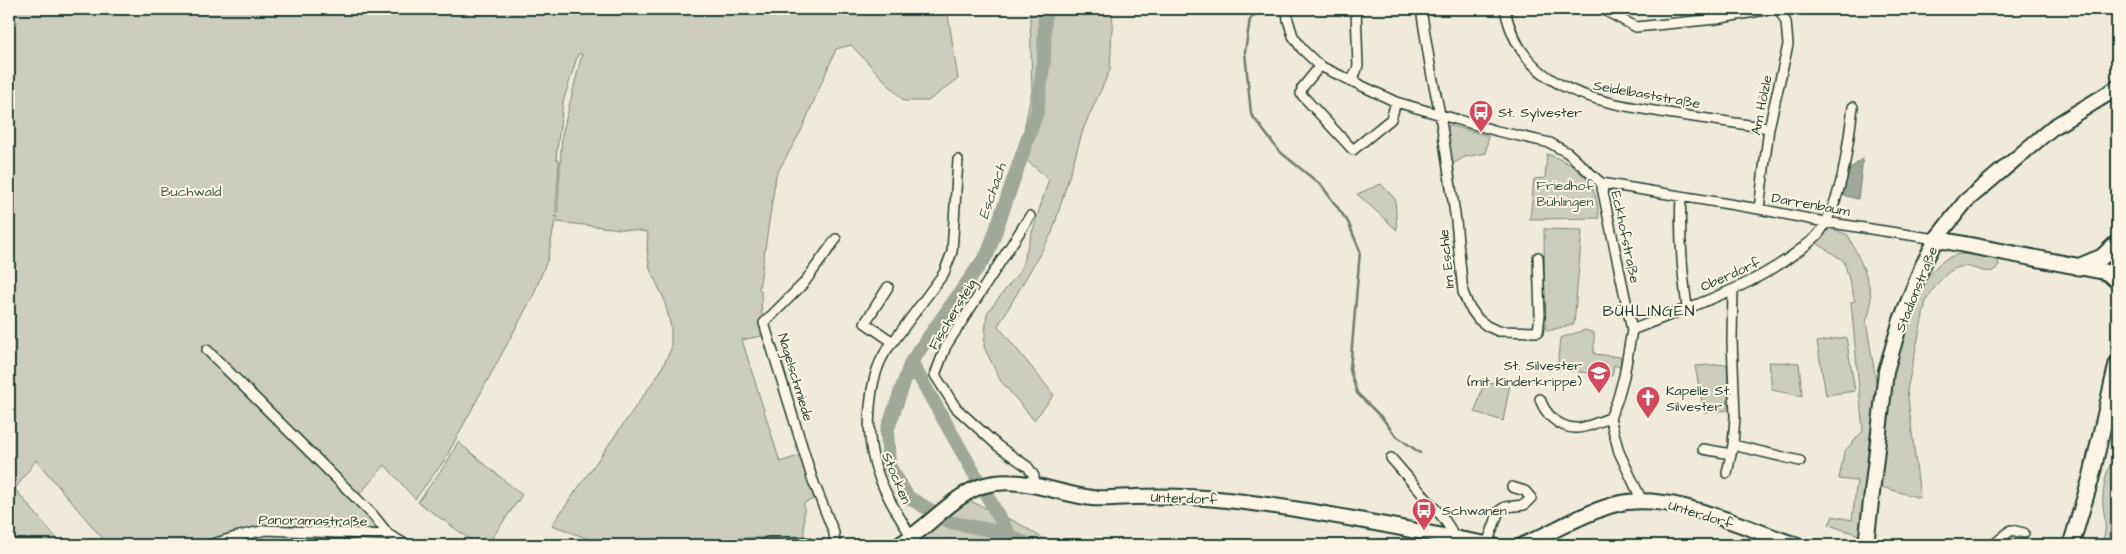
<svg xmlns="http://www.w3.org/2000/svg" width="2126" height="554" font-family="'Architects Daughter',sans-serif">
	<rect width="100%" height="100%" fill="#efeada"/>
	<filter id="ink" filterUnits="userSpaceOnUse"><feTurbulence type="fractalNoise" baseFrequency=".02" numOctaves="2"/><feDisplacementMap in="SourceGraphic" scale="10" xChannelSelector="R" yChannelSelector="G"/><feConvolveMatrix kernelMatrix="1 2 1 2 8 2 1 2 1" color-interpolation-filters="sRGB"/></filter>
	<g filter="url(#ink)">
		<path fill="#cccdbf" stroke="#76857a" d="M9,9H947L958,79L928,101H904L851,45L836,49L801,131L776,175L759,289L761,291L762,322L766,335L742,340L780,462L801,455L814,499L804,503V536L740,538L705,541L683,545H604L552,525L660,372L671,349V327L664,299L650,269L647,250L648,232L557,222L562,135L582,54H578L563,102L556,158L559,162L555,221L548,258L533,296L444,461L415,499L385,465L358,496L361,506L376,525L375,529L368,531L333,530L228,537L203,545H108L36,460L15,489L62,545H9Z
			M1030,9H1113L1110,70L1084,127L1052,233L998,326L1054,395L1034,420L1000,380L984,347L987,313L1020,271L1049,179L1019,154L1032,91Z
			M1449,125L1488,136L1486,153L1465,157L1452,164L1447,132Z
			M1547,154C1581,166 1597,182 1599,218L1530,219L1534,179L1545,178Z
			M1381,184L1395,199L1397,230L1357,194Z
			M1830,228L1848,235C1860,262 1880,292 1866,321L1878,393L1862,536L1829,525L1833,516L1852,520L1857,481L1839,479L1844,452L1863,431L1851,302L1855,301L1844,261L1817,243Z
			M1544,229L1582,230L1574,324L1547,331L1545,326Z
			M1961,254L1993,256L1997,257L1999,266C1988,280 1974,263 1959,267C1944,271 1933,289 1926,301L1907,390L1920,498L1878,486C1884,435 1897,261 1961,254Z
			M1585,330L1594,333V354L1621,357L1620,367L1614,365L1612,376L1557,369L1560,338Z
			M1846,337L1855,391L1826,395L1817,342Z
			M1769,362L1799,363L1802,396L1772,390Z
			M1727,364L1728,410L1704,413L1695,366Z
			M1484,382L1510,384L1503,421L1475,412Z
			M458,442L522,495L487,545H478L418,502L447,462Z
			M2117,455V545H2098C2112,532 2101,512 2103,495C2104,482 2108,463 2117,455Z
			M968,500L1018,523L1054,545H985C960,534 937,545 911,545C932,532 948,514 968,500Z
			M270,533L339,536L350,538L356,545H216Z"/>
		<path fill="#9fa89a" stroke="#6c7d71" d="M1863,158L1858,199L1842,195L1850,169Z"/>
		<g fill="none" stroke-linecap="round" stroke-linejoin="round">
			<path stroke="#6c7d71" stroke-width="2.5" d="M1261,9L1250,19L1245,52L1251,114L1279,151L1322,186L1348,222L1360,251L1350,370L1357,393L1383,419L1395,435L1420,453"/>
			<path stroke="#9fa89a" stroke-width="14" d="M911,362L1011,538
				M1031,545L994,531L950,522L908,497L889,466L887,431L911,362L988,253L1037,112L1044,60L1045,9"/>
			<defs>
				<path id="street" d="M1287,9L1288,20L1293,36L1302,49L1320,66L1396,102L1497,131L1550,143L1568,153L1601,183L1632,330L1624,376L1617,401L1610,418L1619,452L1642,501
					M1421,9L1431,71L1440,114L1456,221L1463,292L1468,305L1478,319L1487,326L1498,331L1538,332L1540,315L1538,257
					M1505,9C1521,91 1598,102 1667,113C1701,118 1735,123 1769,128
					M1602,9L1636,27L1716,19L1770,9
					M1320,66L1302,88L1301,94L1353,150L1391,119L1396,102
					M1351,82L1358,67L1356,9
					M1601,183L1759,209L1825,222L1936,239
					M1681,197C1679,234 1682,270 1687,307
					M1759,209L1769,128L1788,45L1786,22L1779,9
					M1030,216L946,346L935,375L956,408L998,446L1028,467L1034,476L1035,486
					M888,287L865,323L893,342C881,355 875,372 872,390C862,452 879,487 912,537
					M1632,330C1688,307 1749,289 1797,252C1805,246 1814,240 1820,232C1844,196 1847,148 1853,107
					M893,342L944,273L952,252L958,160
					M207,350L373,515L389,535L407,545
					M1540,399C1545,414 1558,427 1575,428C1585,429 1600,421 1610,418
					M1733,445L1800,461
					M1703,449L1731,454
					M1391,458L1444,519L1451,530V537
					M1727,473L1733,445L1735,416L1732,340L1733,290
					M1487,544L1499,511L1505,507L1524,505L1531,498L1525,491L1512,487
					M209,545L239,536L266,530L389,535
					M835,545L834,533L812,478L764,323L804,283L836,239
					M1993,545L2011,530L2024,533"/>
				<path id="secondary" d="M768,545H806
					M899,545C927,529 955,493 985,485C1020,475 1057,494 1092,498C1106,499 1120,497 1134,497C1162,496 1189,496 1217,499C1310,508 1401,529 1492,545
					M1523,545C1553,532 1581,514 1613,505C1667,489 1744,528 1796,545
					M1866,545L1886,371L1901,320L1922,267L1936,239L1966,201L2052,128L2117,88"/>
				<path id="primary" d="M1936,239L2102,271L2108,273L2117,281
					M2078,267L2102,257L2117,243
					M2071,545L2091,478L2117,364"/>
			</defs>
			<use href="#street" stroke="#1f3d34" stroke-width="12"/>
			<use href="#secondary" stroke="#1f3d34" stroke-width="18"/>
			<use href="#primary" stroke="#1f3d34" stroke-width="19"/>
			<use href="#street" stroke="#fcf5e5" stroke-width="9"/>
			<use href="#secondary" stroke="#fcf5e5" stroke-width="14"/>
			<use href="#primary" stroke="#fcf5e5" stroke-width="15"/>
		</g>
	</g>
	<defs>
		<symbol id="bus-pin" viewBox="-11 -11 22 30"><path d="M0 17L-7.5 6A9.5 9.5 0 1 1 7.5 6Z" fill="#d1495b" stroke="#fcf5e5"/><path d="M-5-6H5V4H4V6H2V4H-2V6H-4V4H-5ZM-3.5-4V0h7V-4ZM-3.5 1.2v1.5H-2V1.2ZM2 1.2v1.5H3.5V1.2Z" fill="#fff"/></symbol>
		<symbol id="school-pin" viewBox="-11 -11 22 30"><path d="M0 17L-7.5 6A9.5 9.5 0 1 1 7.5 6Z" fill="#d1495b" stroke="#fcf5e5"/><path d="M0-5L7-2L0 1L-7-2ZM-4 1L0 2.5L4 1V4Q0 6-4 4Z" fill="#fff"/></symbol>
		<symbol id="church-pin" viewBox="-11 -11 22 30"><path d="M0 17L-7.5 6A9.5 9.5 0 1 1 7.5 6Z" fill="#d1495b" stroke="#fcf5e5"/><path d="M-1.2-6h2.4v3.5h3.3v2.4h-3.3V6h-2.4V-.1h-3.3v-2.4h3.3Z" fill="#fff"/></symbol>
	</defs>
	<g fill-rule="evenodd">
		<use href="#bus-pin" x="1467" y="98" width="28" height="38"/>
		<use href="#school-pin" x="1585" y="359" width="28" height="38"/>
		<use href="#church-pin" x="1634" y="384" width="28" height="38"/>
		<use href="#bus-pin" x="1410" y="496" width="28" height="38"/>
	</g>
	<g text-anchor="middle" stroke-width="4" stroke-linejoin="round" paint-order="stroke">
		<g font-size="14" fill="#1f3d34" stroke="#fcf5e5">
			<text transform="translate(1647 94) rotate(10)" y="5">Seidelbaststraße</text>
			<text transform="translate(1761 105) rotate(-79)" y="5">Am Hölzle</text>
			<text transform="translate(1811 204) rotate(10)" y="5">Darrenbaum</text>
			<text transform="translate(1626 237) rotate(78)" y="5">Eckhofstraße</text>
			<text transform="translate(1446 259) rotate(-96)" y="5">Im Eschle</text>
			<text transform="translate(1730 274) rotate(-24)" y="5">Oberdorf</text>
			<text transform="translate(1916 289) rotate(-68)" y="5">Stadionstraße</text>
			<text transform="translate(952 314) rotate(-59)" y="5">Fischersteig</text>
			<text transform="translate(796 377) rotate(73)" y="5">Nagelschmiede</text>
			<text transform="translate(897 478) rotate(67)" y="5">Stocken</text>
			<text transform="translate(1184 498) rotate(2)" y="5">Unterdorf</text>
			<text transform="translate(1701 514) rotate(17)" y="5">Unterdorf</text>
			<text transform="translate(313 520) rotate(1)" y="5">Panoramastraße</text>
		</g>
		<g font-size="14" fill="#1f3d34" stroke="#fcf5e5" text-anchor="start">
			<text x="1498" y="117">St. Sylvester</text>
			<text x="1582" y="370" text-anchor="end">St. Silvester<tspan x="1582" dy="16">(mit Kinderkrippe)</tspan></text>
			<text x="1666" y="395">Kapelle St.<tspan x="1666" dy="16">Silvester</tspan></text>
			<text x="1442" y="515">Schwanen</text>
		</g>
		<g font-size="14" fill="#425a50" stroke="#fcf5e5">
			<text x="1565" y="190">Friedhof<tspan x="1565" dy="16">Bühlingen</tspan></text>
			<text x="191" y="196">Buchwald</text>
		</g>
		<g font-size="15" font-style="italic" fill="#455d53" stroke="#fcf5e5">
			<text transform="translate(992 191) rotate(-71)" y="5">Eschach</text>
		</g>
		<g font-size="16" letter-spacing="1" fill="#1f3d34" stroke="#fcf5e5">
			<text x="1649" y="316">BÜHLINGEN</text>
		</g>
	</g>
	<rect width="2126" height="554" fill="none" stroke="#fcf5e5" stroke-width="30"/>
	<rect x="15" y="15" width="2096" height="524" fill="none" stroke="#1f3d34" stroke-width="2" filter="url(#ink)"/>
</svg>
